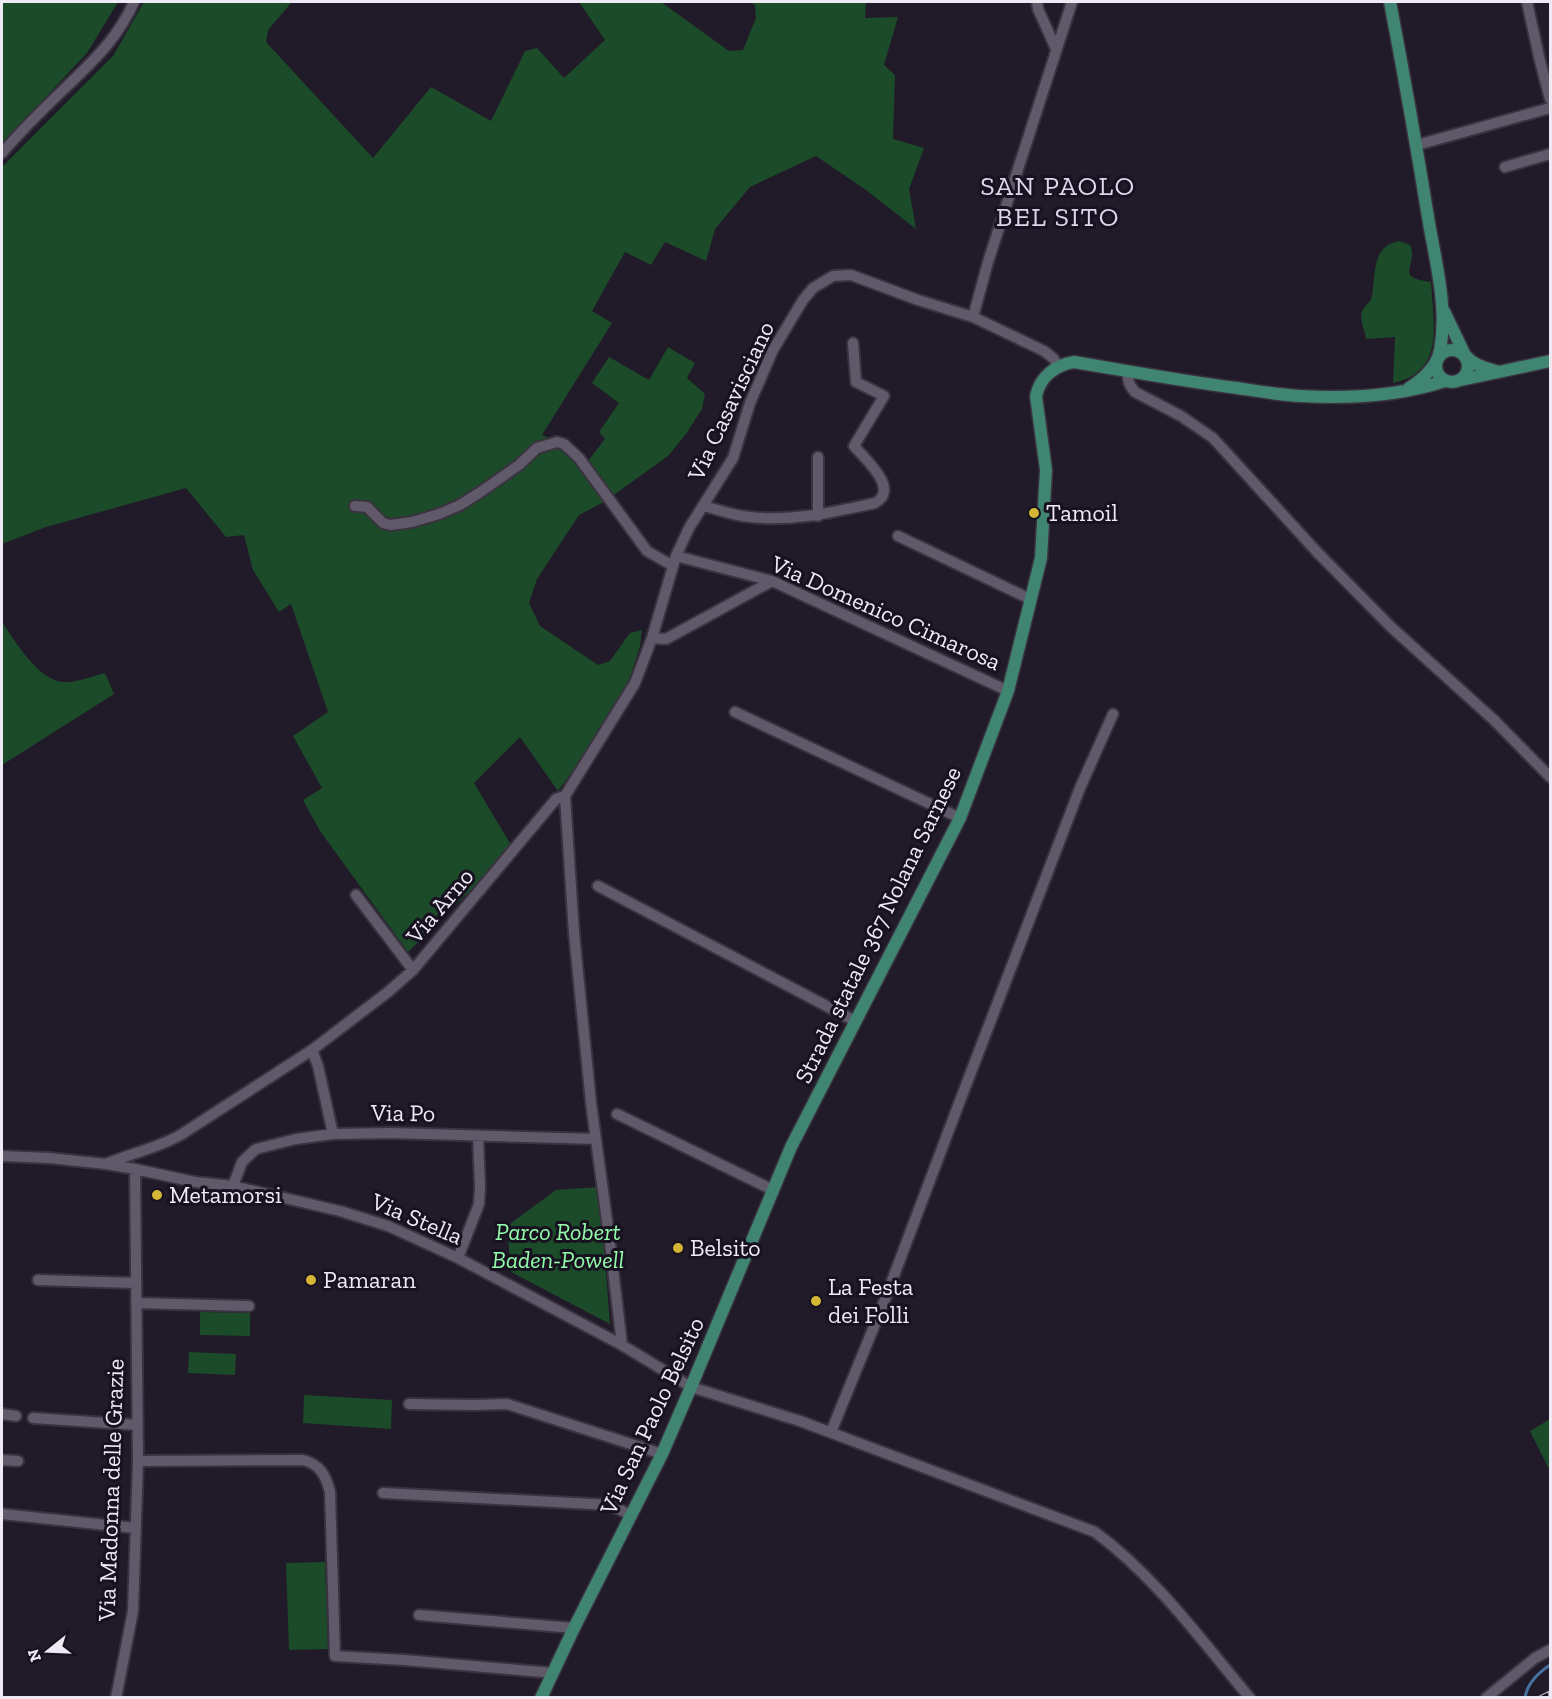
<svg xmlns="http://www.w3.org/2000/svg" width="1552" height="1699" font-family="'Zilla Slab',serif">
	<rect width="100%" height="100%" fill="#211a29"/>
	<path fill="#1c4b29" d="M2,2H118L87,53L2,144Z
		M144,2H292L268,30L266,42L373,158L431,87L491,121L525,51L537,48L564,78L605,40L579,2H661L729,51L743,50L756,18L755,5L750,2H866L865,18L898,17L884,65L895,75L893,139L924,148L909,189L916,229L866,190L816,156L750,187L715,229L706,261L665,242L651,265L625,252L592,311L612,323L542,435L555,440L588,461L605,439L599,432L619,403L592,383L609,357L649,380L668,347L695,363L687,378L705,394L702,409L686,434L668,456L604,502L579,515L537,579L529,603L540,626L598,665L610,661L630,633L642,630L640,646L629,681L585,755L558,791L520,737L474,783L511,845L490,871L408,952L320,831L303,800L322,788L293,736L328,712L291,604L279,612L253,570L244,535L226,537L186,488L46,527L2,544V167L113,56Z
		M1399,241L1410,245C1419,267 1392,277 1431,282C1433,323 1446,372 1393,383L1395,337L1366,339C1365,329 1357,316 1364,308C1366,305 1369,303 1371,300C1377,277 1369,247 1399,241Z
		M2,622C15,641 41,686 69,682C81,681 93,676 105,673L114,694L2,765Z
		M599,1187L610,1324L511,1272L507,1226L556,1190Z
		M200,1312L250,1313V1336L200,1335Z
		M189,1352L236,1354L235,1375L188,1373Z
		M304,1395L392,1400L391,1429L303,1423Z
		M1550,1419V1471L1530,1431Z
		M325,1562L328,1649L289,1650L286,1563Z"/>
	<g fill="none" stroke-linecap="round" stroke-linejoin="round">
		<path stroke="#47719f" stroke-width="3" d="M1525,1698C1527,1683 1538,1673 1550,1665"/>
		<defs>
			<path id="minor" d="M1037,2L1038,9L1056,49
				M1527,2L1540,61L1550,99
				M1417,145L1550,108
				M2,153C21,131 42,110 63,90C92,62 117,40 134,2
				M1505,167L1550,154
				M1059,367L1053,358L1044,351L973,317L988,262L1072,2
				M1128,371C1127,380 1129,385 1135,392L1181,416L1213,438L1317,552L1391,627L1494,720L1550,777
				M355,506L367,507L383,523L391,525L412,522L439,514L460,505L479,493L519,465L537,448L557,442L564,444L579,458L647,551L673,566
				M704,506C719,510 735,516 750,517C793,522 834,512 875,503C900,489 866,460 854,446L884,396L856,382L853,343
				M818,516V457
				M898,536L1030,599
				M676,556L772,581L1008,691
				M652,638L666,639L772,581
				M735,712L960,818
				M565,796L574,933L591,1103L609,1235L622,1345
				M598,886L855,1021
				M356,895L413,970
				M312,1050L318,1066L333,1134
				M617,1114L773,1190
				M2,1156L49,1158L106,1164L135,1169L195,1182L233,1186L340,1211L388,1226L458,1258L622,1345L691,1387L800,1421L1095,1532C1156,1577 1201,1640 1250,1698
				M106,1164C131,1153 159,1148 182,1134L312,1050L388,992L413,970L556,799L565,796L635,683L652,638L676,556L689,528L733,458L750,403L773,350L803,300L813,288L833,276L851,275L918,300L973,317
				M233,1186L242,1162L256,1149L296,1139L333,1134L391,1133L596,1139
				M458,1258L479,1204L480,1187L478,1136
				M38,1280L136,1283
				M136,1303L249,1306
				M409,1404L474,1405L507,1404L662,1454
				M2,1414L16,1416
				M33,1418L138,1425
				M831,1432L884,1302L958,1106L1080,788L1113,714
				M2,1460L18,1461
				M138,1461L303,1460C320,1464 326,1476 330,1492L335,1656L404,1660L553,1673
				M383,1493L610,1505L631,1515
				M2,1514L135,1528
				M419,1615L574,1628
				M116,1698L133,1611L138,1461L135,1169
				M1486,1698L1535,1658L1550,1650"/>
			<path id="major" d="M1390,2C1404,75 1417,149 1429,223C1436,264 1448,308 1440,350C1437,367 1423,379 1409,388
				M1444,311L1465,355C1474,366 1486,368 1499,372
				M1436 366a16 16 0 1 1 32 0a16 16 0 1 1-32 0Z
				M1461,380L1550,361
				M541,1698L574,1628L662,1454L691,1387L791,1147L960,818L1008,691L1041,558L1046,470L1036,396C1040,377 1055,365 1074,362C1128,371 1182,381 1237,388C1258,391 1279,395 1300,396C1349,399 1399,396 1445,381"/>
		</defs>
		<use href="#minor" stroke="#38333e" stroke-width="14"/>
		<use href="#major" stroke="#38333e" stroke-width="15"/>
		<use href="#minor" stroke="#60596a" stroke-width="10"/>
		<use href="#major" stroke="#408472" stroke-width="12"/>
		<defs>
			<path id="rail" d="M1540,1698L1550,1693"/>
		</defs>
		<use href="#rail" stroke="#b8b3bf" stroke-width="5"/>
		<use href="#rail" stroke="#18111f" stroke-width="3" stroke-dasharray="9" stroke-linecap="butt"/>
	</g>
	<g fill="#d3b635" stroke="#18111f" stroke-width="2">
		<circle cx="1034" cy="513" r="6"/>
		<circle cx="157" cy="1195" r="6"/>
		<circle cx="678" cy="1248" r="6"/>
		<circle cx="311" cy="1280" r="6"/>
		<circle cx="816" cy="1301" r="6"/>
	</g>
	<g text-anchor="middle" stroke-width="6" stroke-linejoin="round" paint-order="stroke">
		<g font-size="24" fill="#eeeaf4" stroke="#18111f">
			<text transform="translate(731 401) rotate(-65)" y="8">Via Casavisciano</text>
			<text transform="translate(886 613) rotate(24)" y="8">Via Domenico Cimarosa</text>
			<text transform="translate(440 906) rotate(-50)" y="8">Via Arno</text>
			<text transform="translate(878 925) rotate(-64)" y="8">Strada statale 367 Nolana Sarnese</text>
			<text transform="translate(403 1113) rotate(1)" y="8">Via Po</text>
			<text transform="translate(417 1219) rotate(23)" y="8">Via Stella</text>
			<text transform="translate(652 1416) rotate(-65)" y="8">Via San Paolo Belsito</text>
			<text transform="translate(111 1490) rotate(-88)" y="8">Via Madonna delle Grazie</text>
		</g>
		<g font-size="24" fill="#eeeaf4" stroke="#18111f" text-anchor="start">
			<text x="1046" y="521">Tamoil</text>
			<text x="169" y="1203">Metamorsi</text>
			<text x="690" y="1256">Belsito</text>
			<text x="323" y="1288">Pamaran</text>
			<text x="828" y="1295">La Festa<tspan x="828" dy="28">dei Folli</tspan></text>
		</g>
		<g font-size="24" font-style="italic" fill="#92fcaa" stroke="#18111f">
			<text x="558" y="1240">Parco Robert<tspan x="558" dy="28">Baden-Powell</tspan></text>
		</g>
		<g font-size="27" letter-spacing="1.5" fill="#ddd5e9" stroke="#18111f">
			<text x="1058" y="195">SAN PAOLO<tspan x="1058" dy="31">BEL SITO</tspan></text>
		</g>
	</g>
	<rect width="1552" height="1699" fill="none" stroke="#eeeaf4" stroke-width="6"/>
	<g transform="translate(48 1651) rotate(252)" stroke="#18111f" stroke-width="4.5" paint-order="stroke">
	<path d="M0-4.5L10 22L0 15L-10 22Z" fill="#eeeaf4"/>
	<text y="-9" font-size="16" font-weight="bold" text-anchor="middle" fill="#eeeaf4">N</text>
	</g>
</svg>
